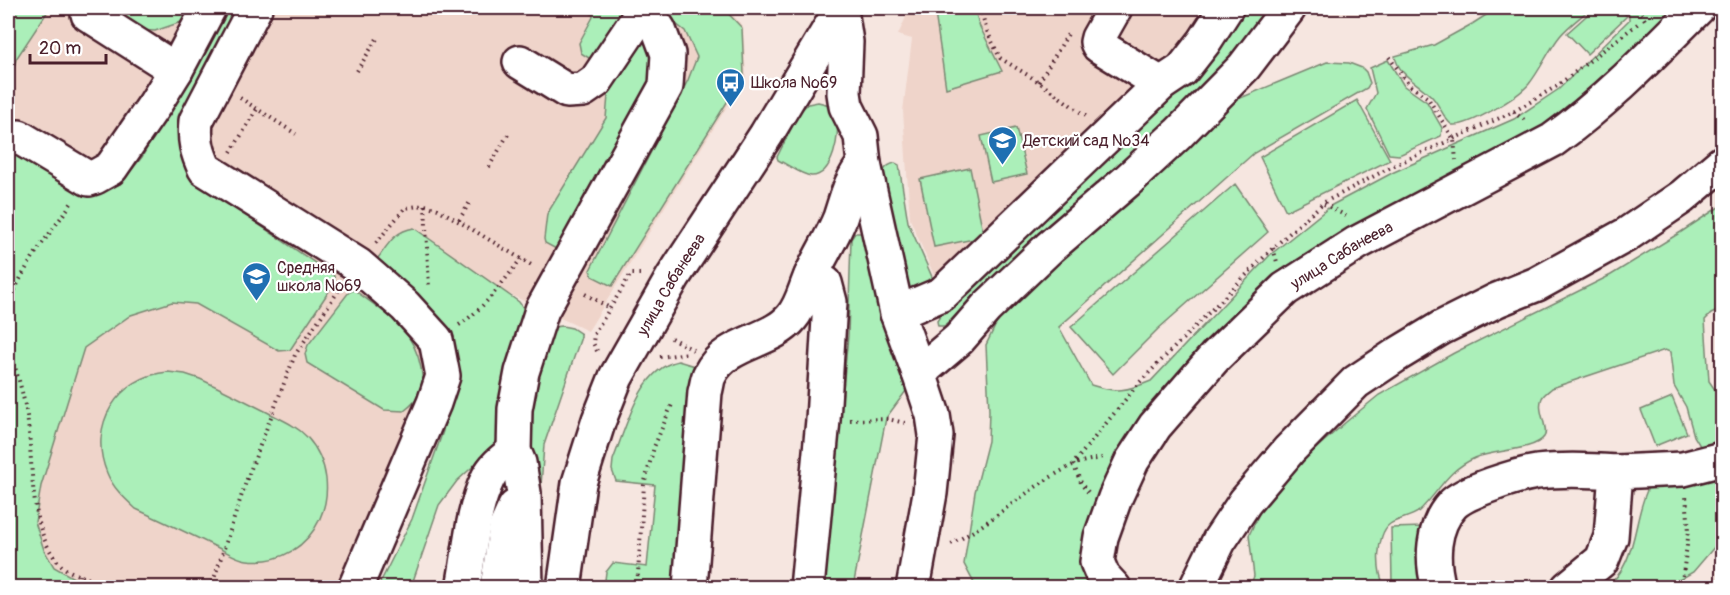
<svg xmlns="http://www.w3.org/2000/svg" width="1730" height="595" font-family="Pangolin,sans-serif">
	<rect width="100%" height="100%" fill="#f6e6e0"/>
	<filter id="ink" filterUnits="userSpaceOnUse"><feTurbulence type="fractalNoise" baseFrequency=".0167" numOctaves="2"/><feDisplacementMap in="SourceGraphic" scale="12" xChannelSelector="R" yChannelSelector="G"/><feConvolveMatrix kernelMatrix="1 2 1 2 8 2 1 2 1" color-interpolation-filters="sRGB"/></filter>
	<g filter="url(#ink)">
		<path fill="#efd4ca" d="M30,8H726L743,26L746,76L588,331L509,294L367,587H48L8,453V80Z
			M910,8H1239L942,294L910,219L903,111L912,39L898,35Z"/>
		<path fill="#abefb9" stroke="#7a8772" stroke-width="1.5" d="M8,8H50L16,59L8,93Z
			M100,8H196L184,21L155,31L138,30Z
			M222,8H244L183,133L186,167L197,182L334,276L335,282L290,350L279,351L196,304L172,302L131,315L84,348L41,486L35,522L44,550L54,567L79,581L101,587H8V137L92,193L120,184L142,157Z
			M591,8H628L592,60L581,53L579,43L593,17Z
			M655,8H723L742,28L744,75L612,286L592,276L590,270L688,80L697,57L685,31Z
			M946,8H974L980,27L1002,71L946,88L935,13Z
			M1241,8H1275L1204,94L1060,217L949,322L944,326H938L937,321L940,316L1201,71Z
			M1497,8H1591C1581,17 1568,26 1560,36C1548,51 1541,69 1529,84C1518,97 1469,127 1452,125C1443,118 1440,106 1433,98C1421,84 1398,76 1395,56L1434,45L1472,24Z
			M1595,8H1619L1627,16L1587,54L1567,33Z
			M1622,8H1683L1574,120L1457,185L1160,399L1095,587H976L964,564L975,492L988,441L989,411L986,345L999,318L1047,267L1231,102L1327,62L1349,63L1362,68L1366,72L1370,83L1367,88L1254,153L1059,327L1091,385C1116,393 1127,391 1151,381L1270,255L1332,205L1394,172L1514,119L1559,89L1629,20V14Z
			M648,27L654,76L558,250L545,243L544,239L547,214L606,118L609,84Z
			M1388,60L1404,86L1427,102L1442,128L1441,136L1399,155L1389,154L1367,109L1376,93L1370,68Z
			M1357,100L1390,160L1286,211L1260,157Z
			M818,102L830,105C832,109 835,113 836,118C841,133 833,177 811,176C801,175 787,164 778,160L777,157L800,111L808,104Z
			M1016,128L1027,174L991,182L981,136Z
			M895,163L899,165L908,222L936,286L905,296L879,188C882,175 882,166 895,163Z
			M970,168L984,237L934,247L920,179Z
			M1235,184L1268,232L1158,329L1113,374L1071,327Z
			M1722,205V309L1711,314L1705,320L1709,381L1722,400V447L1709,451L1700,446L1694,436L1686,407L1674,386L1670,352L1665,350L1552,388C1549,391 1544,394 1542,398C1536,410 1550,430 1544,437C1534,451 1492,450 1475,458C1446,471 1440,491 1419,511C1411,518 1398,518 1390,524C1376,534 1375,575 1386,587H1250L1254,576L1249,535L1263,505L1303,460L1346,422L1379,395L1454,353L1611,275L1681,232Z
			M414,228L519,302L524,309L528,322L500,442L457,481L439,505L411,587H378L412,519L443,431L454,375L380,268L378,258C389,243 395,231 414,228Z
			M855,233H863L906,380V391L886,418L853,587L824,588L848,336L851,239Z
			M354,290C385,313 413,327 421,368C425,390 421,398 404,411L384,410L307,363L305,354L308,345L349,292Z
			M562,326L572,328L581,334V337L544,445L539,513H538L526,408L553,327Z
			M678,361L695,366L699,376L677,587L604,588L606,572L613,563L647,567L655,485L616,481L612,470L613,460C626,428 639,369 678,361Z
			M168,372L185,374L200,379C222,389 243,400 265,411C280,419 296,425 307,437C351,486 316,568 247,560C236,559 224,550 214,546C188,533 162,521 136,509C124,498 113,488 107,473C87,426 118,376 168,372Z
			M1672,397L1687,433L1655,446L1641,410Z
			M1722,471V538L1693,572L1667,587L1604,588C1639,566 1632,516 1650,484Z
			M1423,527L1424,581L1392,582L1391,528Z"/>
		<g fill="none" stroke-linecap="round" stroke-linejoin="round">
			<defs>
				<g id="minor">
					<path d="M255,8L196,121C194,140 197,152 205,169L358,265L405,306L436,340L443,376L434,403L355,588"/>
					<path d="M1115,8L1098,38L1097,42L1099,46L1161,84"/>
					<path d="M88,14L176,70"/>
					<path d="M520,62L567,91L583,90L596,81L645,8"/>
					<path d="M19,137L89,179L95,177L111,168L155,104L176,70L209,8"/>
					<path d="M864,164L897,313L919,373L933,415L936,435L930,493L913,588"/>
					<path d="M897,313L942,294L1111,132L1161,84L1182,70L1204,42L1226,8"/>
					<path d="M919,373L959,339L986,308L1050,247L1127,181L1178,134L1244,67L1289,8"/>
					<path d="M463,588C470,552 472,511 488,478C494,466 504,459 514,451"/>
					<path d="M497,588L506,527L515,507"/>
					<path d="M526,588L524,493L519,463L514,451L515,409L522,372L542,310L666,86L668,54L659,30L645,8"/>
					<path id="s1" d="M564,588L579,483L599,420L616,377L673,277L766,135L842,8"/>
					<path d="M690,588L705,392C707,386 707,379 710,374C726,341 771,343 792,317C802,305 805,289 811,276C820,256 832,238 840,218C847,197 850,181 864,164L861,136L846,106L844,93L846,42L841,10"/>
					<path d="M807,588L823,420L830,302L825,283L811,276"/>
					<path id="s2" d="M1114,588L1103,576L1097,562L1101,537L1115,498L1132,461L1155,426L1215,357L1285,289L1357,243L1553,140C1606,102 1652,54 1698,8"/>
					<path d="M1196,588L1219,541L1245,502L1289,450L1356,382L1398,354L1441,328L1497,300L1537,284L1626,235L1682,197L1722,163"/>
					<path d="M1439,588C1431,560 1432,527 1452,505C1465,491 1518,475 1537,472C1563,469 1590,470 1616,472"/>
					<path d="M1568,588L1602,560L1611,537L1616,472L1683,469L1722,459"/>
				</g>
			</defs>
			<use href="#minor" stroke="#4a1f2b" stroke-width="38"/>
			<path stroke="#4a1f2b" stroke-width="4" stroke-dasharray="1.5 4.5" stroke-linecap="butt" d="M980,8L987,31L1000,58L1039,82L1087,117
				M1638,8L1645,20
				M1389,57L1409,85L1428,98L1454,140L1456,160
				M357,71L378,37
				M1039,82L1068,34
				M240,98L296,134
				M1513,112L1526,121
				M231,152L257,109
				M489,167L510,131
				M1324,204L1346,216
				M425,205L429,288
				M459,220L470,202
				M376,243L405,208L425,205L438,209L533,266
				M1273,248L1277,262
				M585,294L610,308
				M8,307C21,268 49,235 73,201
				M459,325C485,308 502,283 521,259
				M671,338L693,350
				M8,346C16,369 23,392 27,416C34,460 27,533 62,566C74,577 106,583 122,588
				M597,351L593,343L594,334L631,274H643
				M660,357L689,353
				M850,420L888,419L905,423
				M1088,492L1082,485L1073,464L1138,384L1273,248L1323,203L1395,165L1513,112L1557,86L1640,22
				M951,544C994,522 1028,487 1071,466C1080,461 1092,460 1102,458
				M77,588L79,575
				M211,588L247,479L295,355L341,287
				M637,588L644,485L654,447L673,402
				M1681,588L1689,531L1686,496"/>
			<use href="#minor" stroke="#fff" stroke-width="33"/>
		</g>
	</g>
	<defs>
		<symbol id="bus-pin" viewBox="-11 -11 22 30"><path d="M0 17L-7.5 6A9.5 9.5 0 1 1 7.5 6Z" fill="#1f6fb2" stroke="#fff"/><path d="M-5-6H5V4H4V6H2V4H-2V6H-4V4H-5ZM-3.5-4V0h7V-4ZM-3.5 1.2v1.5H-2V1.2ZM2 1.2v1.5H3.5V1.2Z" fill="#fff"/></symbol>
		<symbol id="school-pin" viewBox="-11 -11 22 30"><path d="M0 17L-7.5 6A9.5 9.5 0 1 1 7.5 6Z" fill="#1f6fb2" stroke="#fff"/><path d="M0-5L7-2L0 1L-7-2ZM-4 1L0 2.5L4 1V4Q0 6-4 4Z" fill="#fff"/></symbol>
	</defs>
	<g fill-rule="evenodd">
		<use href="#bus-pin" x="714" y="66" width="33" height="45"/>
		<use href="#school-pin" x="986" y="124" width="33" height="45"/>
		<use href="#school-pin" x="240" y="260" width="33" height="45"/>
	</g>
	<g text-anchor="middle" stroke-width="4.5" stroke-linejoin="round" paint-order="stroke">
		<g font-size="16" fill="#4a1f2b" stroke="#fff" text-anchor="start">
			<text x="751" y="88">Школа №69</text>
			<text x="1023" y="146">Детский сад №34</text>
			<text x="277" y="273">Средняя<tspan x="277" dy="18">школа №69</tspan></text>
		</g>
		<g font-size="16" fill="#4a1f2b" stroke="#fff">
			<text dy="6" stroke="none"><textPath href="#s2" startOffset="436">улица Сабанеева</textPath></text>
			<text dy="6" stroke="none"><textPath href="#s1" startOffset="326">улица Сабанеева</textPath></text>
		</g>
	</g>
	<rect width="1730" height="595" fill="none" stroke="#fff" stroke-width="30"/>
	<rect x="15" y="15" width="1700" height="565" fill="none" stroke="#4a1f2b" stroke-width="2" filter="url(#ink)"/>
	<path d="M30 54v9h76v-9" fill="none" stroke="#4a1f2b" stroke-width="3"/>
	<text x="39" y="54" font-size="18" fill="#4a1f2b" stroke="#ffffff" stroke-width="4.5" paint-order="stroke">20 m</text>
</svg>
